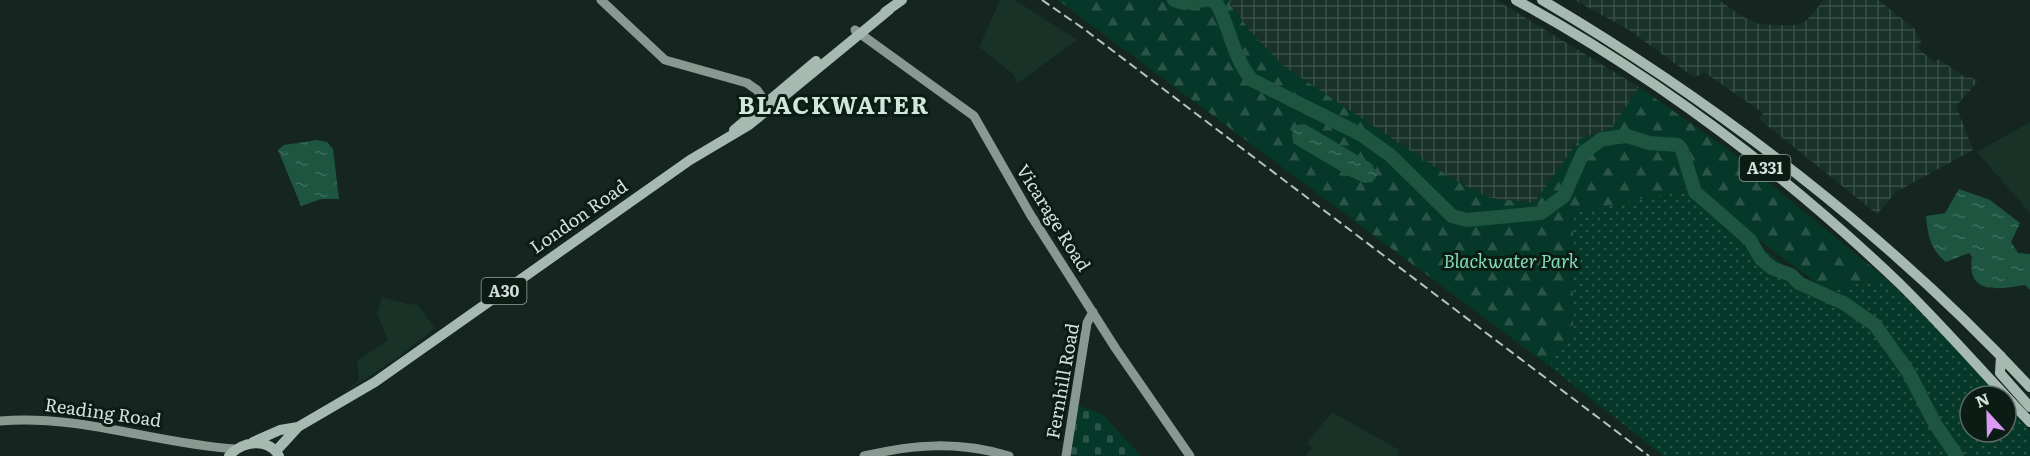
<svg xmlns="http://www.w3.org/2000/svg" width="2030" height="456" font-family="Literata,serif">
	<defs>
		<pattern id="industrial-grid" width="8" height="8" patternUnits="userSpaceOnUse" patternTransform="scale(1.5)"><rect width="8" height="8" fill="#183228"/><path d="M0 4h8M4 0v8" fill="none" stroke="#394f47"/></pattern>
		<pattern id="grass-dots" width="8" height="8" patternUnits="userSpaceOnUse" patternTransform="scale(1.5)"><rect width="8" height="8" fill="#053828"/><path d="M2 2h.1M6 6h.1" fill="none" stroke="#295447" stroke-width="1.8" stroke-linecap="round"/></pattern>
		<pattern id="forest-firs" width="22" height="20" patternUnits="userSpaceOnUse" patternTransform="scale(1.5)"><rect width="22" height="20" fill="#053828"/><path d="M5 1l3.5 6h-7zM16 11l3.5 6h-7z" fill="#295447"/></pattern>
		<pattern id="cemetery-stones" width="16" height="16" patternUnits="userSpaceOnUse" patternTransform="scale(1.5)"><rect width="16" height="16" fill="#053828"/><path d="M2 7V4a2 2 0 0 1 4 0v3zM10 15v-3a2 2 0 0 1 4 0v3z" fill="#295447"/></pattern>
		<pattern id="water-ripples" width="26" height="14" patternUnits="userSpaceOnUse" patternTransform="scale(1.5)"><rect width="26" height="14" fill="#1d5541"/><path d="M2 4q2-2 4 0t4 0M15 11q2-2 4 0t4 0" fill="none" stroke="#3d6d5c"/></pattern>
	</defs>
	<rect width="100%" height="100%" fill="#14261f"/>
	<path fill="#183228" d="M1000,0H1015L1077,40L1018,83L1013,74L979,47Z
		M2030,122V213L1977,152Z
		M382,297L411,305L416,303L435,328L401,355L343,394L359,380L357,361L388,340L377,314Z
		M1332,412L1399,450L1398,456H1306L1312,448L1307,443Z"/>
	<path fill="url(#industrial-grid)" d="M1228,0H1496L1639,87L1612,128L1580,139L1534,203L1490,198L1454,180L1282,65L1249,30Z
		M1575,0H1719L1741,16L1759,24L1773,25H1796L1806,21L1824,0H1878L1914,28L1921,42L1918,48L1934,62L1939,59L1966,78L1970,77L1978,81L1956,106L1973,150L1896,192L1877,214L1759,119L1763,113L1704,72L1699,76H1692L1629,30Z"/>
	<path fill="url(#grass-dots)" d="M1690,189L1815,291L1885,278L1945,336L1999,396H1970V432H2006V404L2030,431V456H1664L1549,366L1573,329L1572,213Z"/>
	<path fill="url(#forest-firs)" d="M1058,0H1228L1249,30L1282,65L1454,180L1490,198L1534,203L1580,139L1612,128L1639,87L1729,150L1885,278L1825,289L1690,189L1573,213V329L1549,366Z"/>
	<path fill="url(#cemetery-stones)" d="M1077,405L1102,414L1141,456H1069Z"/>
	<path fill="url(#water-ripples)" d="M1305,124L1372,164L1377,176L1372,182L1364,183L1347,175L1343,177L1342,172L1293,143L1292,132L1297,125Z
		M317,140L327,142L333,149L339,199H321L301,206L278,150L284,145Z
		M1959,189L1990,200L2020,223L2011,242L2018,253L2030,254V290L2025,285C1999,289 1966,296 1972,257L1969,253L1946,262C1930,249 1928,236 1926,216L1945,213Z"/>
	<g fill="none" stroke-linecap="round" stroke-linejoin="round">
		<path stroke="#1d5541" stroke-width="14" d="M1174,0L1184,3L1204,0
			M1210,0L1216,2C1230,27 1233,58 1252,80L1362,135L1390,155L1452,216L1467,220L1541,213L1564,196L1583,153L1602,139L1627,136L1649,143L1678,145L1682,150L1695,192L1750,240L1761,259L1772,268L1791,275L1799,283L1845,304L1875,325L1909,373L1935,424L1957,456"/>
		<path stroke="#8a9892" stroke-width="9" d="M601,0L665,60L747,83L757,90L770,108
			M855,30L974,116L1030,214L1116,349L1190,456
			M0,421C80,414 157,444 236,449
			M864,456C914,444 959,441 1009,456
			M1066,456L1087,323L1093,312"/>
		<path stroke="#a7bab1" stroke-width="10" d="M1516,0C1655,76 1785,174 1899,283C1945,328 1986,376 2030,422
			M1542,0C1717,103 1892,238 2030,387
			M885,12L902,0
			M734,130L816,61
			M2001,356L2000,373L2030,407
			M253,442L280,430L298,427
			M276,451L298,427L375,382L690,160L749,125L889,10
			M229,456C242,441 268,437 279,456"/>
		<path stroke="#b7c3be" stroke-width="2" stroke-dasharray="9 4.5" stroke-linecap="butt" d="M1042,0L1084,29L1649,456"/>
	</g>
	<g text-anchor="middle" stroke-width="6" stroke-linejoin="round" paint-order="stroke">
		<g fill="#0b1c15" stroke="#98a49f" stroke-width="1.5">
			<rect x="1739.5" y="155" width="51" height="26" rx="4.5"/>
			<rect x="481.5" y="278" width="45" height="26" rx="4.5"/>
		</g>
		<g font-size="16" font-weight="bold" fill="#d4dfda">
			<text x="1765" y="174">A331</text>
			<text x="504" y="297">A30</text>
		</g>
		<g font-size="18" fill="#d4dfda" stroke="#0b1c15">
			<text transform="translate(579 217) rotate(-35)" y="6">London Road</text>
			<text transform="translate(1053 218) rotate(58)" y="6">Vicarage Road</text>
			<text transform="translate(1063 381) rotate(-80)" y="6">Fernhill Road</text>
			<text transform="translate(103 413) rotate(8)" y="6">Reading Road</text>
		</g>
		<g font-size="18" font-style="italic" fill="#85dcb9" stroke="#0b1c15">
			<text x="1511" y="268">Blackwater Park</text>
		</g>
		<g font-size="24" font-weight="bold" letter-spacing="1.5" fill="#d0e7dc" stroke="#0b1c15">
			<text x="834" y="114">BLACKWATER</text>
		</g>
	</g>
	<g transform="translate(1988 414) rotate(338)"><circle r="28" fill="#0b1c15" stroke="#5b6a64" stroke-width="1.5"/>
	<path d="M0-4.5L10 22L0 15L-10 22Z" fill="#dc99f4"/>
	<text y="-9" font-size="16" font-weight="bold" text-anchor="middle" fill="#d4dfda">N</text>
	</g>
</svg>
